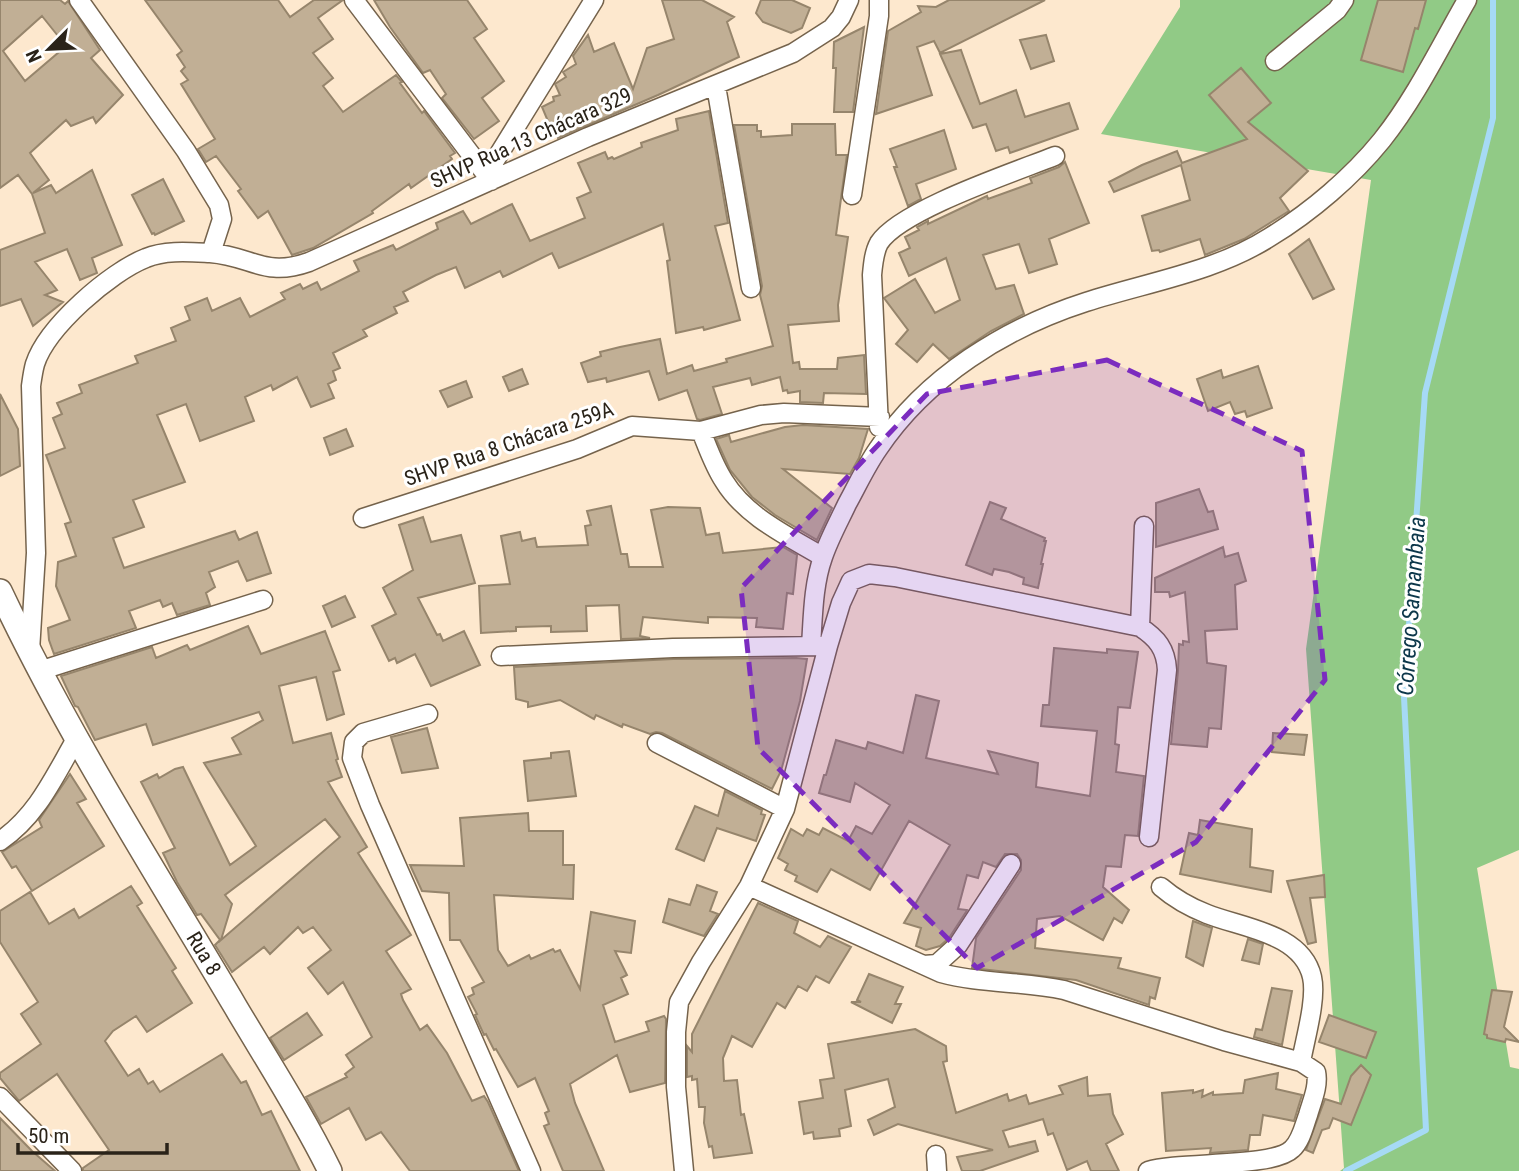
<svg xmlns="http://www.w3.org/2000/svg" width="1519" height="1171" font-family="'Roboto Condensed',sans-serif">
	<rect width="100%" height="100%" fill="#fde8ce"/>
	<path fill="#91ca86" d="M1180,0H1519V850L1477,868L1510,1067L1519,1069V1171H1340L1344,1168L1306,649L1371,180L1101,134L1180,7Z"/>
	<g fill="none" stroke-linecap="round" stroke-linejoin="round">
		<path stroke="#a6daf5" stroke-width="6" d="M1346,1171L1426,1130L1404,697L1425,393L1493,118V0"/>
	</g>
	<path fill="#c1af95" stroke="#96856c" stroke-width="2" fill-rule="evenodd" d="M0,0H60L65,4L68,1L100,50L91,58L123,95L96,123L93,117L71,126L66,120L30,153L49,180L33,193L51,185L56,193L92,170L122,245L92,258L97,273L80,280L67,249L35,262L57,290L45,295L63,302L33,326L21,299L0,306V250L45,233L32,194L18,175L0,188ZM42,16L66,46L25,81L3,51Z
		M145,0H278L290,17L314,0H343L318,18L333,39L313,53L333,78L323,86L343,112L396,75L402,82L400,83L422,113L424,111L455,153L450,156L452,159L411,188L409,184L372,211L373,213L313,248L292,255L268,211L258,218L238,191L241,189L216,156L206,162L198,149L215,139L181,84L188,80L181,71L185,67L177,55L182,51Z
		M374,0H467L487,29L474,38L504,81L482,98L499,121L474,139L442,98L446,94L430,70L423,73L390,27Z
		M662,0H702L734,17L727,22L739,57L658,95L558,138L555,130L552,131L542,107L554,101L553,97L560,95L555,84L566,77L563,72L576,64L573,56L588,35L594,52L614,43L633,89L647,48L674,39Z
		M761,0H792L810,8L802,28L791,33L763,22L756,13Z
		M949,0H1045L940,53L934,41L917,47L932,95L876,114L888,31L921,12L918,6L936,7Z
		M1378,0H1426L1418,29L1415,28L1403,72L1361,60Z
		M864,27L853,112H834L836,68H833L834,42Z
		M1046,35L1054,61L1031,69L1020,40Z
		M961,50L980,104L1016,90L1025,117L1069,103L1078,129L1010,153L1008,147L996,151L986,124L973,128L940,54Z
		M1241,68L1271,103L1248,122L1308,171L1280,198L1289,211L1244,239L1205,255L1200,239L1160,252L1159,250L1152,251L1142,216L1190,200L1181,165L1114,192L1109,182L1142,165L1177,151L1182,163L1247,139L1209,95Z
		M709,111L728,223L715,226L740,320L704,330L703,327L676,333L667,261L670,260L663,224L559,268L552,253L503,277L500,271L465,288L456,267L436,275L403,292L408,301L394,307L397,313L363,330L367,336L333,353L340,368L333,371L336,380L328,384L334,398L311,407L297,377L273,390L271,385L245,397L254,421L200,441L186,404L157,415L185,482L133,500L144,527L113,538L124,568L235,531L239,540L257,532L271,573L247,581L238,561L209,572L215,587L206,593L210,605L177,615L172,603L163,607L160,600L129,611L136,628L54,654L49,640L48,628L70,620L56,586L58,562L76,556L65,524L71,522L46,455L65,448L53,418L62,414L57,403L82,393L79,385L138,363L135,356L176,341L171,328L190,320L185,307L207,298L212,311L240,298L250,317L285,299L281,293L300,284L303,289L317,282L321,290L359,271L354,261L393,245L396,250L438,229L436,223L463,211L471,224L512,204L530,241L585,218L577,198L591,192L578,163L605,152L608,159L612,157L614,159L642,147L641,143L678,130L676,119Z
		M792,124H835L836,155H847L836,235L848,237L838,305L839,321L788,325L793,363L799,362L800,369H837L838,358L864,355L866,394L824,393L823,403L800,402V391L788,393L787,390L783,391L780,377L752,385L750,378L713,387L722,414L700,420L697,419L687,390L659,400L649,371L607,382L606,378L588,382L581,363L601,356L600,352L620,347L660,339L667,374L692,365L694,371L727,362L726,359L773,346L760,295L762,286L734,125H757V131H761V137L792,135Z
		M944,130L956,169L916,184L921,199L908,206L894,167H897L890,149Z
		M1065,162L1089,223L1049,239L1057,264L1029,273L1019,244L983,255L996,289L1014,285L1024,314L991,331L949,359L933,344L917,362L896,344L908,330L884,298L915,279L935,313L960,300L946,258L909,276L899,253L910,248L905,237L919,230L917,227L928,221V224L987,196L988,199L1032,183L1030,178L1059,167Z
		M163,179L184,221L155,235L154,233L152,234L132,195Z
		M1309,239L1334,289L1313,299L1289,254Z
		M1258,366L1272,408L1247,417L1245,411L1235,414L1230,402L1208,411L1197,379L1221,370L1223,378Z
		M522,369L528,384L509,391L503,377Z
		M466,381L472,397L448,407L440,391Z
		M0,394L18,429L20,466L0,476Z
		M803,425L868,429L859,458L850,474L783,469L832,508L817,540L775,515L752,497L730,470L716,439L729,435L731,442L785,427Z
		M346,429L353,446L330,455L324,438Z
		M1199,489L1208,512L1213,511L1218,529L1156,547V503Z
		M990,502L1006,508L1001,519L1045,538L1044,541H1046L1041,564H1043L1038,588L1023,584L1024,578L1009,572L994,569L992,575L966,565Z
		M611,506L621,554H627L629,567H663L651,510L668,507L700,508L706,535L719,533L723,553L783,547L797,555L793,594L787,593L783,629L756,627L757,618L708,617V623L643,617L640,636L650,638L621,639L619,605L586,606L587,631L551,632V626L516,627V631L481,633L479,586L510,584L501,536L520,532L522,541L535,538L537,547L588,545L585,526L591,525L587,511Z
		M423,517L431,542L461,535L475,583L418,598L437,635L440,634L443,641L464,631L480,665L431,686L415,654L397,663L395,658L389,661L372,626L396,614L383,588L413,570L399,525Z
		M1223,547L1225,557L1238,553L1246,581L1235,585L1237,629L1205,631L1207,663L1226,666L1221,729L1209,728L1207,747L1171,744L1178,671L1179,644L1183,645V641L1189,642L1185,592L1170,597L1169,592H1155V578Z
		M345,596L355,617L332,627L323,606Z
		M248,626L261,654L325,631L340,670L333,672L344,714L327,720L316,677L279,686L293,743L331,733L338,759L336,760L342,777L328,782L367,847L358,853L411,935L386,951L411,989L401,994L403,1000L420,1030L427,1025L447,1053L472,1101L484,1096L488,1102L519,1171H410L381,1132L366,1140L349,1108L321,1124L306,1097L347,1077L345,1074L354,1067L346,1055L372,1037L343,982L328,994L308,968L331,950L313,927L303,933L298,927L270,954L264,947L232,972L215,945L220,940L201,914L197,915L177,882L163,853L175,848L141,782L157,774L159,778L175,769L183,767L230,865L256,846L204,763L241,754L232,738L263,720L259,712L153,745L146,724L95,740L78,707L75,706L61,676L152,647L156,658L187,645L190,650ZM325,819L340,837L221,940L232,904L225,895Z
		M1054,648L1107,653V649L1138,652L1130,708L1118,707L1115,744L1119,745L1116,772L1144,776L1138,836L1125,835L1121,867L1106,866L1103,887L1129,910L1122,923L1114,918L1103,940L1060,916L1037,919L1035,948L1121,958L1118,968L1160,978L1155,999L1150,997L1149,1005L1076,980L972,968L976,938L1021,870V860L1017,854H1005L996,867L983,862L978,878L967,875L958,909L967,910L966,912L949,938L940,946L926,950L916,946L921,928L904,923L950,845L909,821L870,890L831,869L817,892L795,881L797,876L785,870L788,864L778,858L791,829L803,836L807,829L819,835L823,828L848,841L856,826L872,834L890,805L855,783L850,802L819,793L824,775H826L836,740L866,749L868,742L903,753L916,695L939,701L926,758L998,774L988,751L1038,763L1036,787L1090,796L1097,731L1041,726L1043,705H1049Z
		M796,658L807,659L800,701L781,771L772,789L662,733L656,732L650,734L623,724L622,727L596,715L594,719L560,700L528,707V702L516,699L514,667L673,659Z
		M427,728L438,768L402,773L391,737Z
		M1273,733L1307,735L1304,755L1272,752Z
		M569,751L576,796L528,801L524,761L551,758V753Z
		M70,774L86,799L77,803L104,846L32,891L16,866L12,868L2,852L42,827L39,820Z
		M725,791L762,810L761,814L765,815L756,841L717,828L704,861L676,849L695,806L718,816Z
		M528,813L529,831H563V865H574L573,899L494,895L498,950L508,966L529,955L531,959L553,949L555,952L560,950L580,989L591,912L635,921L631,953L615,951L627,975L621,978L628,994L603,1005L615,1042L649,1031L646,1022L664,1016L666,1019L665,1083L630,1092L617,1055L570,1084L575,1103L604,1171H563L544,1126L549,1124L545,1113L549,1111L535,1078L518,1087L496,1049L494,1050L486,1034L484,1035L475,1015L477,1014L468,997L474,994L472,988L484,982L460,940H450L449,893L422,891L410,865L464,866L460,818Z
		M1200,820L1252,829L1250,867L1273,871L1271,892L1180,874L1189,833L1198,835Z
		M1324,875L1325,897L1310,898L1316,942L1308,944L1287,881Z
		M697,885L717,892L710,911L718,914L704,936L663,922L669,899L690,905Z
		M131,886L142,903L137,906L176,968L172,971L192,1003L147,1032L136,1016L113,1031L105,1041L128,1076L139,1069L148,1084L153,1081L160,1092L222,1054L241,1083L246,1081L262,1115L271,1111L300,1171H83V1168L109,1150L57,1074L19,1101L0,1078V1073L41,1044L21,1014L38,1002L0,942V911L30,892L49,924L74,909L79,918Z
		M758,903L798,921L794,933L820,947L828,936L851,947L829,983L816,976L807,991L798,986L785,1008L777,1003L752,1047L732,1036L723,1058L724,1081L737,1080L741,1115L744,1114L752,1153L714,1158L712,1146L709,1147L704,1123L705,1107H699L697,1079L692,1080V1076L687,1077V1046L692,1052V1034Z
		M1193,921L1212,928L1203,966L1186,957Z
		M1248,939L1263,944L1259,964L1242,960Z
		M869,974L903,987L895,1004H901L892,1023L851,1002H861L857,1000Z
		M1272,988L1292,991L1282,1045L1254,1037L1256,1029L1262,1030Z
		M1492,990L1512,992L1504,1027L1519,1042L1506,1039L1505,1042L1487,1038V1035L1484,1034Z
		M307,1013L322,1035L284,1060L270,1038Z
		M1329,1015L1376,1032L1366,1058L1319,1042Z
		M915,1029L946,1046L947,1061L943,1062L956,1113L1007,1094L1009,1101L1026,1095L1029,1104L1063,1094L1059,1086L1087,1077L1088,1096L1110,1094L1113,1114L1123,1134L1106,1144L1119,1171H1091L1087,1161L1067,1170L1053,1133L1048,1135L1043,1119L1003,1131L1009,1147L1035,1141L1038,1151L980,1171H962L957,1157L993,1150L898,1124L874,1135L868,1120L895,1107L888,1079L845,1090L851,1126L839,1129L840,1136L814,1139L813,1132L804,1134L799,1102L823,1098L820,1080L834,1078L828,1044Z
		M1361,1065L1371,1075L1351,1125L1333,1118L1329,1128L1322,1130L1313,1153L1306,1150L1325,1099L1341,1104L1351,1076Z
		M1278,1073L1276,1089L1302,1095L1294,1121L1263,1115L1260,1135H1250L1248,1150L1210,1153L1211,1148L1166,1151L1162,1093L1193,1090V1093L1203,1090L1202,1097L1213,1092V1095L1243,1093L1245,1080Z
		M0,1118L32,1151L55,1171H0Z"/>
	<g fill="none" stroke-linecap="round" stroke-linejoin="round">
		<defs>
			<path id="minor" d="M79,0L186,151L219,205L222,219L211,253
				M354,0L491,181
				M1275,61L1337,10L1344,0
				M716,86L751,288
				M486,175L594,0
				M852,195L879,16V0
				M879,427L872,275C873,264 874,252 879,243C900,210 1015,172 1055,156
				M701,431C708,448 714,466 724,481C746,517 788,536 823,557
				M363,518L577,449L632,426L701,431L761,415L784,413L880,417
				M1140,627L1144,526
				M811,646C813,617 813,585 823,557C829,539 839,521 847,504C857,486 866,466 878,449C926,377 1005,328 1086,302C1148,282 1215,272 1270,237C1311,212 1352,177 1382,140C1416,97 1440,47 1467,0
				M30,651L36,553L31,386C32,379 33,371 35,364C47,327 110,272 146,258C165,250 189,252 210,253C252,256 264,278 309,262L588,137L793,53L832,28L841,17L849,0
				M501,656L673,648L821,646
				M39,671L263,600
				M428,714L363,733L354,742L352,758L370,805L531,1171
				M657,743L785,809
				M0,841C37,816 54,777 76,739
				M749,886L941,973C981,984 1023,981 1064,990L1224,1041L1301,1062L1316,1072C1319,1086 1312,1101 1308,1115C1304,1126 1301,1141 1292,1149C1273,1168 1179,1161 1148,1171
				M1161,887C1175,899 1189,907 1207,914C1242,928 1302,933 1312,977C1317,999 1305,1039 1301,1062
				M924,965L937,964L958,945L1011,864
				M0,1097L72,1171
				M936,1155L937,1171
				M684,1171L676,1087V1032L679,1002L701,962L749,886L785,809L828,646L841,603L851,581L869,574L895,577L1140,627C1157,638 1166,649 1167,670L1149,837"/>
			<g id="tertiary">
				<path id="s1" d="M0,591C68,735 154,869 235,1006C267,1060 302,1114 330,1171"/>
			</g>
		</defs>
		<use href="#minor" stroke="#75634c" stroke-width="21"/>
		<use href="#tertiary" stroke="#75634c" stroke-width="26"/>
		<use href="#minor" stroke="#fff" stroke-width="18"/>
		<use href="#tertiary" stroke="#fff" stroke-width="23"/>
	</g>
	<path fill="#7b2cbf" fill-opacity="0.2" stroke="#7b2cbf" stroke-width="5" stroke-dasharray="14 9" stroke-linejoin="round" d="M1107,360L1302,451L1325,680L1196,842L977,968L758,748L741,588L927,394Z"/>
	<g text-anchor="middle" stroke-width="6" stroke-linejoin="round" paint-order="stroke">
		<g font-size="21" fill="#2a2319" stroke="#fff">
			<text transform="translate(531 138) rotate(-24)" y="7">SHVP Rua 13 Chácara 329</text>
			<text transform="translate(509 444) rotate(-19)" y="7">SHVP Rua 8 Chácara 259A</text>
			<text dy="7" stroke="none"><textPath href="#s1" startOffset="416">Rua 8</textPath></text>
		</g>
		<g font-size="23" font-style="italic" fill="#0c374a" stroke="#fff">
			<text transform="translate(1411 606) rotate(-86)" y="8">Córrego Samambaia</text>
		</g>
	</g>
	<g transform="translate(49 49) rotate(246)" stroke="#ffffff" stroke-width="5" paint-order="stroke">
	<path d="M0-5L12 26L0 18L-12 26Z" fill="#2a2319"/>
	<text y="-10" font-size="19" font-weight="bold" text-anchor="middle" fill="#2a2319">N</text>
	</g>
	<path d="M18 1143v10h149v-10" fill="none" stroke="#2a2319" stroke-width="3.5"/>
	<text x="28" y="1143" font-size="21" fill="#2a2319" stroke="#ffffff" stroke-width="5" paint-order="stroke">50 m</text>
</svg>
